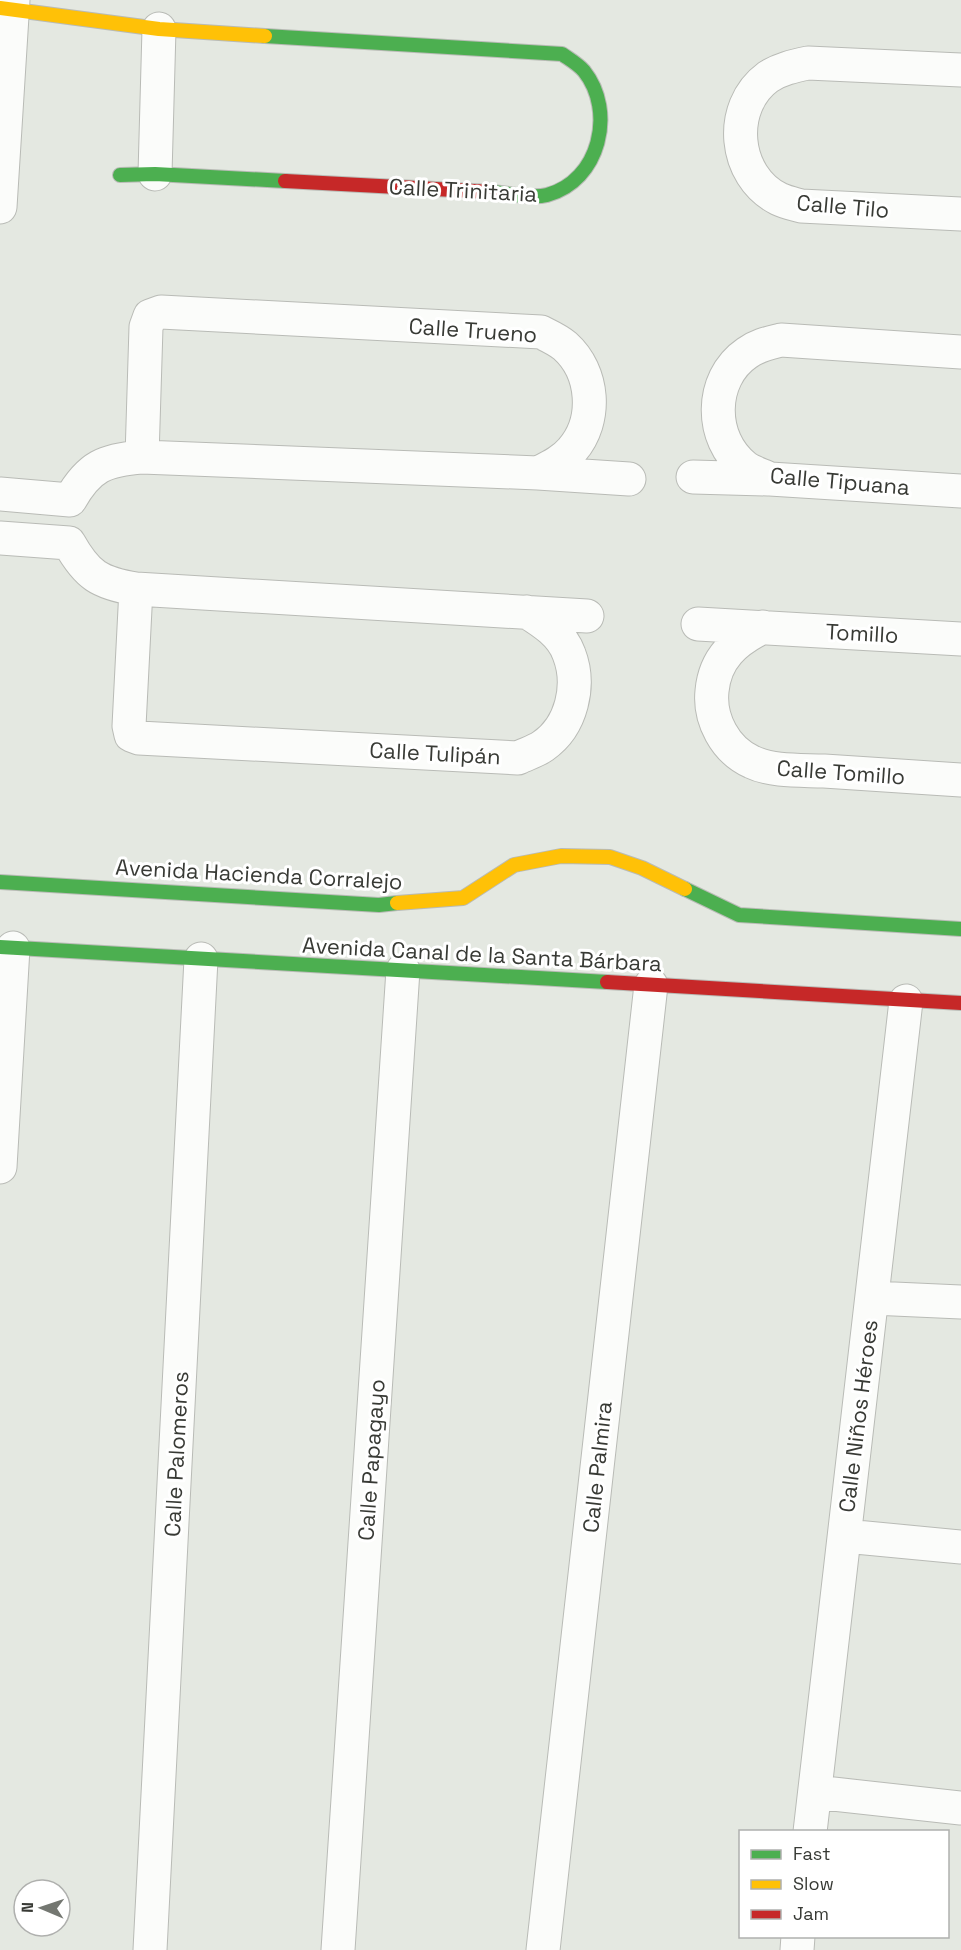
<svg xmlns="http://www.w3.org/2000/svg" width="961" height="1950" font-family="'Space Grotesk',sans-serif">
	<rect width="100%" height="100%" fill="#e4e8e1"/>
	<g fill="none" stroke-linecap="round" stroke-linejoin="round">
		<defs>
			<path id="street" d="M961,70L808,63C794,66 780,69 768,77C727,107 733,176 779,199C785,202 794,204 801,206L961,214
				M155,174L159,29
				M0,207L13,0
				M961,352L781,340C769,343 758,345 747,353C709,379 709,439 745,467C751,472 762,475 770,479L961,491
				M142,457L146,327L150,316L161,312L541,332C549,336 558,340 565,346C594,372 598,420 572,450C563,461 550,467 538,473
				M693,477L768,479
				M0,494L70,500C89,466 105,460 142,457L538,473L629,479
				M0,538L69,543C87,575 99,583 136,589L587,616
				M136,589L129,726L131,735L139,738L518,758C526,754 536,751 543,746C572,726 581,685 569,654C562,634 543,622 527,612
				M698,624L961,639
				M763,627C735,641 715,658 712,691C709,719 725,750 752,762C773,772 801,770 824,771C870,774 915,777 961,780
				M0,1167L13,948
				M872,1298L961,1302
				M845,1536L961,1547
				M815,1792L961,1808
				M810,1832L906,1001
				M150,1950L201,959
				M338,1950L403,970
				M543,1950L651,985
				M797,1950L798,1936"/>
			<path id="fast" d="M265,36L562,54C569,59 578,64 584,71C616,111 600,181 547,195C531,199 508,193 492,192
				M120,175L155,174L285,181
				M0,882L379,905L397,903
				M685,889L739,915L961,929
				M0,947L607,982"/>
			<path id="slow" d="M0,8L159,29L265,36
				M397,903L463,898L514,865L561,856L610,857L642,868L685,889"/>
			<path id="jam" d="M285,181L492,192
				M607,982L961,1003"/>
		</defs>
		<use href="#street" stroke="#b9bbb6" stroke-width="35"/>
		<use href="#fast" stroke="#b9bbb6" stroke-width="16"/>
		<use href="#slow" stroke="#b9bbb6" stroke-width="16"/>
		<use href="#jam" stroke="#b9bbb6" stroke-width="16"/>
		<use href="#street" stroke="#fbfcfa" stroke-width="33"/>
		<use href="#fast" stroke="#4caf50" stroke-width="14"/>
		<use href="#slow" stroke="#ffc107" stroke-width="14"/>
		<use href="#jam" stroke="#c62828" stroke-width="14"/>
	</g>
	<g text-anchor="middle" stroke-width="6" stroke-linejoin="round" paint-order="stroke">
		<g font-size="22" fill="#383a35" stroke="#fff">
			<text transform="translate(463 190) rotate(3)" y="8">Calle Trinitaria</text>
			<text transform="translate(843 206) rotate(5)" y="8">Calle Tilo</text>
			<text transform="translate(473 330) rotate(4)" y="8">Calle Trueno</text>
			<text transform="translate(840 481) rotate(5)" y="8">Calle Tipuana</text>
			<text transform="translate(862 633) rotate(3)" y="8">Tomillo</text>
			<text transform="translate(435 753) rotate(3)" y="8">Calle Tulipán</text>
			<text transform="translate(841 772) rotate(4)" y="8">Calle Tomillo</text>
			<text transform="translate(259 874) rotate(3)" y="8">Avenida Hacienda Corralejo</text>
			<text transform="translate(482 954) rotate(3)" y="8">Avenida Canal de la Santa Bárbara</text>
			<text transform="translate(858 1416) rotate(-83)" y="8">Calle Niños Héroes</text>
			<text transform="translate(176 1454) rotate(-87)" y="8">Calle Palomeros</text>
			<text transform="translate(371 1460) rotate(-86)" y="8">Calle Papagayo</text>
			<text transform="translate(597 1467) rotate(-84)" y="8">Calle Palmira</text>
		</g>
	</g>
	<rect x="739" y="1830" width="210" height="108" fill="#ffffff" stroke="#afb0ae" stroke-width="1.5"/>
	<rect x="751" y="1850" width="30" height="9" fill="#4caf50" stroke="#afb0ae" stroke-width="1.5"/>
	<text x="793" y="1860" font-size="18" fill="#383a35">Fast</text>
	<rect x="751" y="1880" width="30" height="9" fill="#ffc107" stroke="#afb0ae" stroke-width="1.5"/>
	<text x="793" y="1890" font-size="18" fill="#383a35">Slow</text>
	<rect x="751" y="1910" width="30" height="9" fill="#c62828" stroke="#afb0ae" stroke-width="1.5"/>
	<text x="793" y="1920" font-size="18" fill="#383a35">Jam</text>
	<g transform="translate(42 1908) rotate(272)"><circle r="28" fill="#ffffff" stroke="#afb0ae" stroke-width="1.5"/>
	<path d="M0-4.5L10 22L0 15L-10 22Z" fill="#747771"/>
	<text y="-9" font-size="16" font-weight="bold" text-anchor="middle" fill="#383a35">N</text>
	</g>
</svg>
